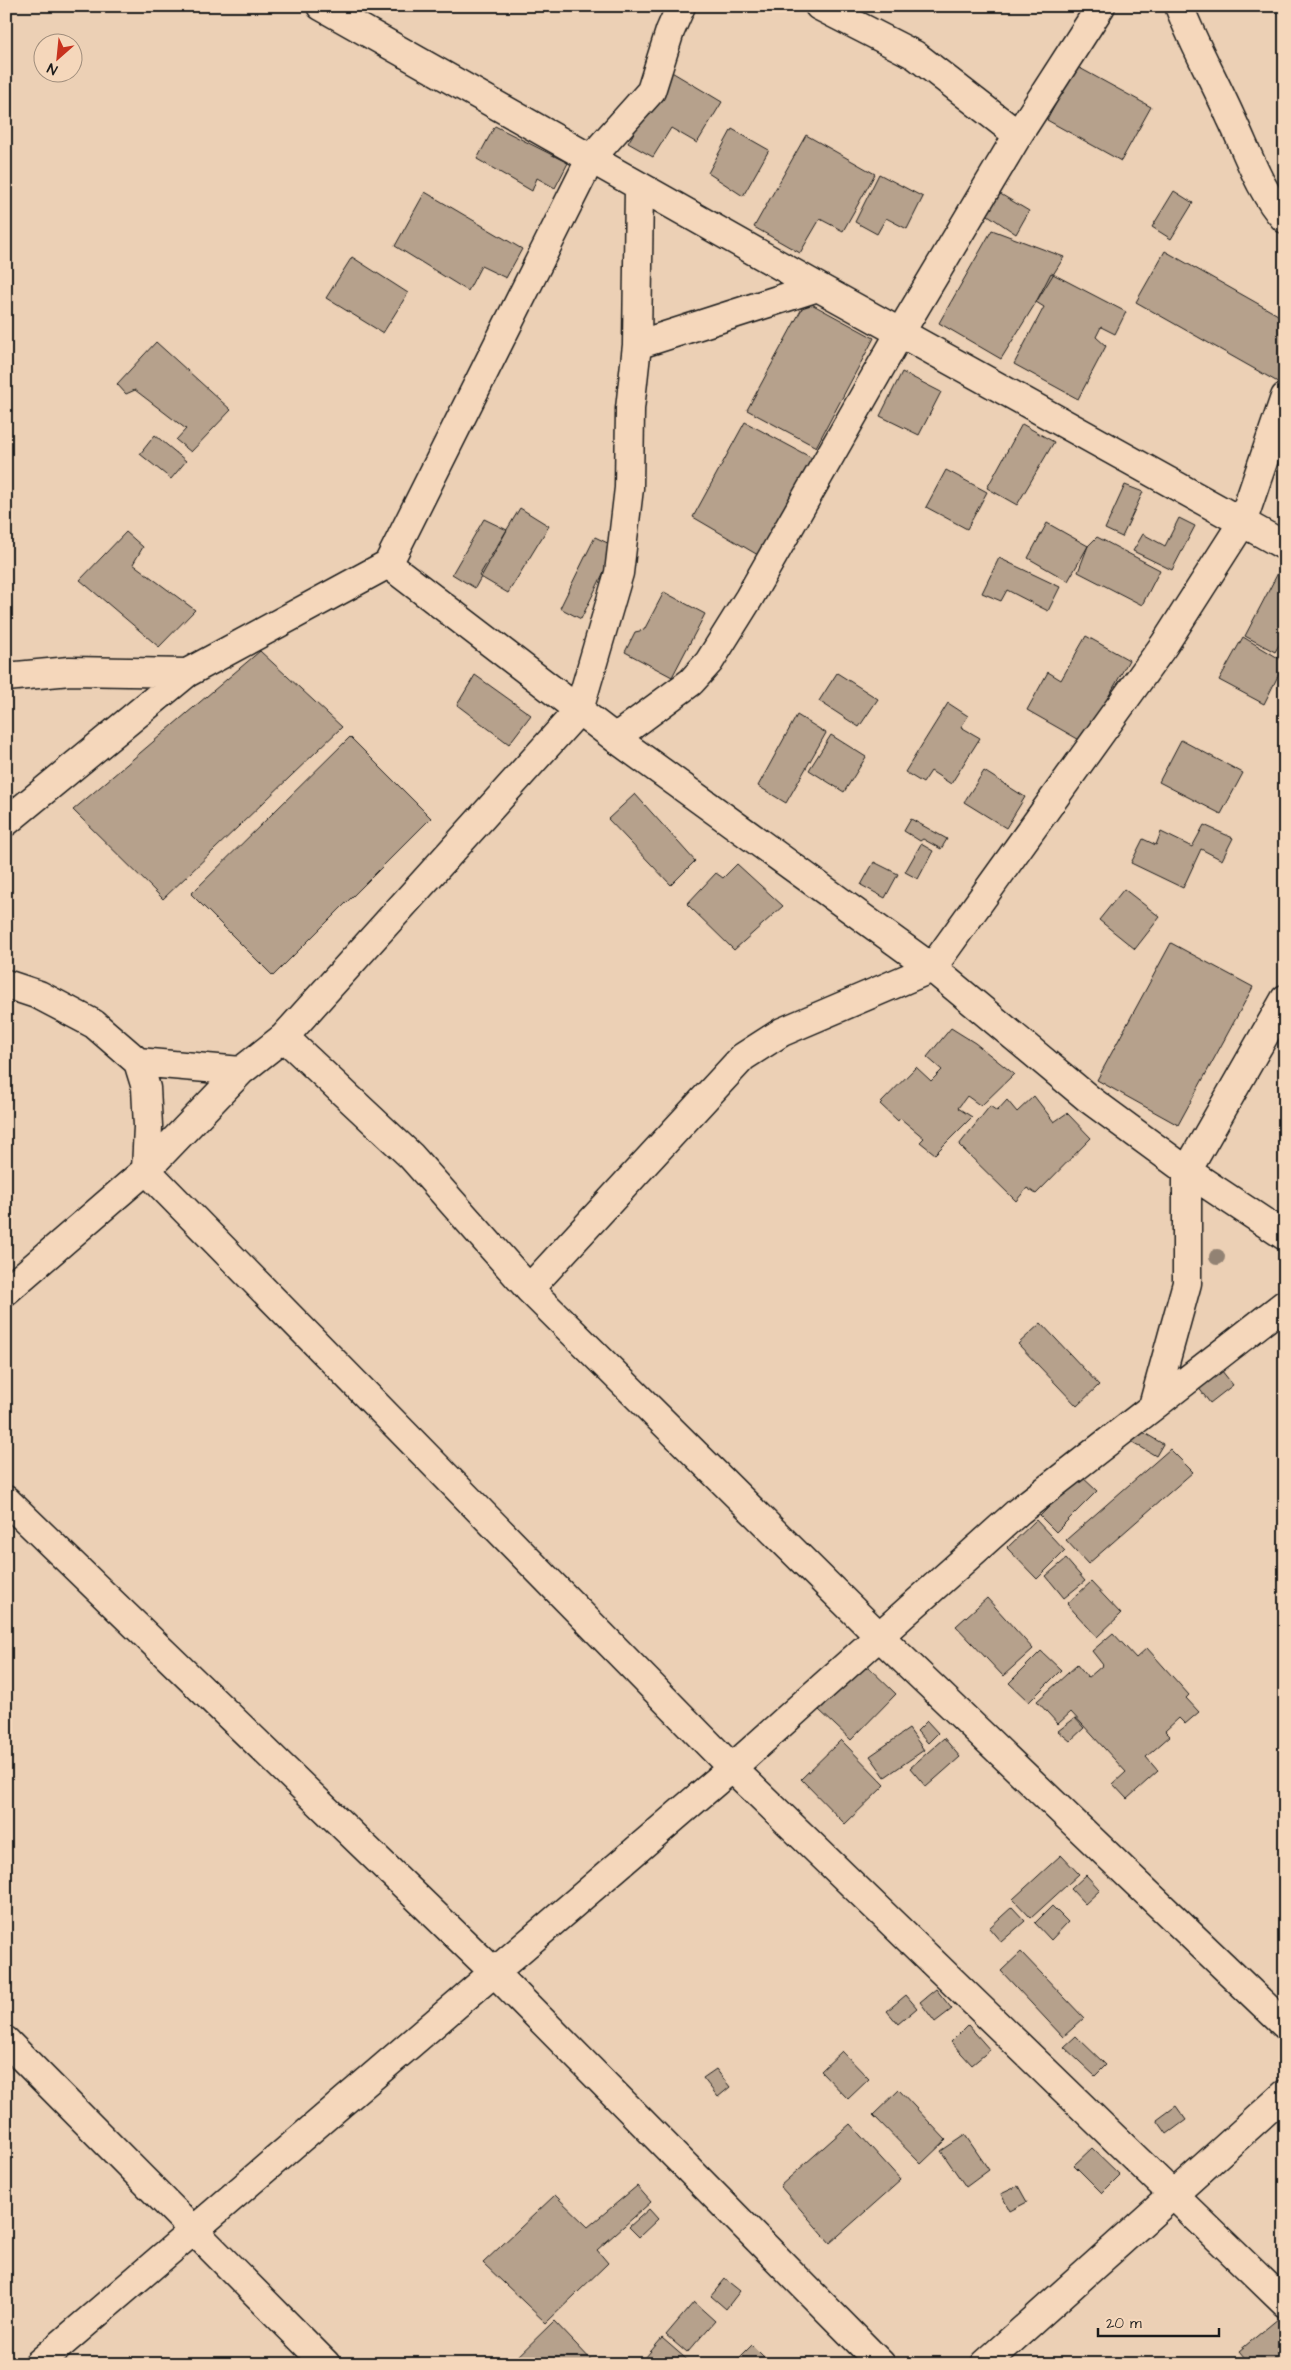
<svg xmlns="http://www.w3.org/2000/svg" width="1291" height="2370" font-family="'Architects Daughter',sans-serif">
	<rect width="100%" height="100%" fill="#ecd0b5"/>
	<filter id="ink" filterUnits="userSpaceOnUse"><feTurbulence type="fractalNoise" baseFrequency=".02" numOctaves="2"/><feDisplacementMap in="SourceGraphic" scale="10" xChannelSelector="R" yChannelSelector="G"/><feConvolveMatrix kernelMatrix="1 2 1 2 8 2 1 2 1" color-interpolation-filters="sRGB"/></filter>
	<g filter="url(#ink)">
		<path fill="#b6a18c" stroke="#1c1c1c" d="M1076,66L1151,107L1121,161L1047,120Z
			M670,71L722,102L697,143L671,128L653,157L628,143Z
			M495,126L568,163L555,188L537,178L532,191L477,159Z
			M732,129L769,150L743,196L708,173Z
			M806,135L875,174L843,231L820,219L800,253L754,227Z
			M879,174L923,197L907,229L886,218L877,234L855,222Z
			M1174,191L1193,203L1171,239L1152,227Z
			M425,192L522,249L506,278L481,266L468,291L395,246Z
			M997,192L1029,211L1016,234L985,213Z
			M992,230L1064,257L1001,359L939,323Z
			M1165,251L1285,319L1283,385L1136,302Z
			M352,257L408,293L383,333L326,298Z
			M1051,273L1126,312L1115,334L1101,327L1096,337L1106,346L1078,399L1014,364L1044,307L1036,302Z
			M806,301L874,338L816,447L747,410Z
			M156,342L231,410L191,452L176,440L186,429L135,390L126,394L117,384Z
			M902,372L941,392L919,435L880,416Z
			M745,422L812,458L758,555L693,517Z
			M1022,424L1054,442L1017,505L987,488Z
			M155,435L186,461L171,479L140,454Z
			M946,470L987,492L967,529L926,507Z
			M1125,485L1143,492L1122,537L1105,529Z
			M520,508L549,526L508,593L479,576Z
			M1179,518L1195,526L1172,570L1133,551L1143,534L1165,546Z
			M484,519L507,530L475,588L452,574Z
			M1047,523L1088,546L1068,581L1028,558Z
			M126,532L143,547L133,564L195,610L159,647L80,580Z
			M595,537L616,547L581,619L560,608Z
			M1097,537L1160,570L1142,605L1078,572L1088,546Z
			M999,558L1060,587L1048,611L1007,590L1001,601L982,593Z
			M1279,571L1285,574V635L1275,652L1245,636Z
			M664,592L705,614L672,677L625,652L635,632L644,630Z
			M1086,636L1129,660L1083,742L1027,710L1048,672L1061,680Z
			M1243,637L1285,662L1264,704L1219,680Z
			M260,651L342,727L163,899L73,810Z
			M837,673L878,699L859,727L819,701Z
			M475,675L531,715L509,744L457,705Z
			M948,703L968,716L961,727L980,738L951,784L931,771L923,783L905,772Z
			M797,715L826,733L786,803L758,786Z
			M831,735L866,757L844,792L809,770Z
			M350,737L431,818L273,976L191,894Z
			M1181,740L1243,773L1221,814L1159,782Z
			M984,771L1025,797L1006,828L964,802Z
			M635,794L695,861L671,885L608,819Z
			M911,819L947,839L941,849L923,839L920,841L904,831Z
			M1204,825L1233,838L1222,860L1201,849L1183,888L1131,863L1143,839L1156,845L1161,832L1192,847Z
			M921,844L933,851L918,879L905,872Z
			M874,862L898,874L885,898L861,885Z
			M737,864L783,906L734,950L687,904L716,873L723,878Z
			M1124,889L1160,917L1135,949L1099,920Z
			M1171,943L1253,987L1178,1125L1097,1080Z
			M951,1028L975,1043L1014,1074L981,1106L967,1096L958,1108L972,1117L935,1154L920,1142L924,1138L900,1118L898,1121L880,1104L916,1067L931,1081L942,1070L927,1057Z
			M1034,1096L1054,1122L1067,1113L1091,1138L1036,1194L1027,1188L1016,1201L959,1145L990,1106L997,1111L1007,1100L1017,1112Z
			M1041,1323L1099,1385L1077,1406L1018,1344Z
			M1218,1366L1233,1385L1210,1403L1195,1383Z
			M1136,1428L1163,1444L1156,1456L1129,1440Z
			M1170,1449L1193,1472L1088,1564L1066,1540Z
			M1080,1475L1097,1491L1056,1532L1040,1516Z
			M1036,1520L1065,1551L1037,1579L1007,1548Z
			M1066,1559L1085,1581L1064,1598L1046,1576Z
			M1091,1582L1121,1614L1097,1637L1067,1604Z
			M987,1598L1033,1649L1003,1676L956,1626Z
			M1113,1633L1136,1658L1147,1648L1189,1695L1186,1698L1199,1712L1185,1724L1179,1718L1165,1731L1170,1736L1146,1757L1158,1771L1127,1799L1113,1784L1126,1772L1071,1712L1058,1724L1037,1701L1077,1665L1088,1678L1103,1665L1092,1651Z
			M1041,1651L1061,1670L1029,1702L1009,1683Z
			M864,1663L896,1694L851,1740L819,1710Z
			M1075,1718L1084,1728L1070,1741L1058,1731Z
			M927,1721L938,1733L928,1743L917,1731Z
			M909,1729L924,1750L885,1777L870,1756Z
			M944,1738L960,1757L926,1787L910,1768Z
			M841,1740L885,1785L845,1824L801,1779Z
			M1061,1855L1079,1874L1031,1918L1013,1899Z
			M1086,1875L1100,1890L1085,1904L1071,1889Z
			M1052,1906L1068,1922L1051,1940L1035,1923Z
			M1012,1907L1025,1921L1001,1942L989,1928Z
			M1021,1952L1084,2018L1063,2037L1001,1971Z
			M936,1989L952,2009L935,2022L920,2002Z
			M906,1995L917,2008L898,2024L887,2011Z
			M968,2025L990,2050L972,2065L951,2042Z
			M1076,2036L1106,2065L1095,2076L1064,2047Z
			M842,2051L869,2079L848,2099L821,2071Z
			M716,2069L730,2087L718,2097L703,2078Z
			M899,2090L946,2140L921,2164L873,2115Z
			M1176,2106L1186,2120L1167,2134L1157,2120Z
			M850,2124L901,2180L830,2243L780,2186Z
			M965,2135L989,2170L966,2187L941,2151Z
			M1092,2148L1120,2175L1102,2193L1074,2165Z
			M637,2186L651,2202L597,2250L608,2263L546,2323L483,2263L555,2195L588,2227Z
			M1018,2186L1027,2202L1010,2211L1001,2194Z
			M649,2209L658,2219L639,2237L629,2227Z
			M725,2279L740,2291L726,2309L711,2296Z
			M694,2302L715,2321L687,2353L666,2335Z
			M1279,2318L1285,2325V2355L1275,2364H1250L1239,2351Z
			M554,2321L595,2364H510Z
			M662,2338L692,2364H640Z
			M752,2345L768,2361L766,2364H733Z"/>
		<g fill="none" stroke-linecap="round" stroke-linejoin="round">
			<defs>
				<path id="minor" d="M321,6L818,287L1285,546
					M819,6L915,55L1018,135
					M1179,6C1194,45 1214,80 1231,118C1247,151 1260,192 1285,219
					M637,345L818,287
					M388,564L615,738L932,968L1089,1099L1187,1171L1285,1236
					M6,677L70,671L187,673
					M615,738L691,682L709,662L749,598L900,333L1018,135L1101,6
					M6,822L187,673L388,564L591,158L651,91L670,31L681,6
					M6,984L39,995L94,1024L138,1062L146,1088L148,1126L146,1170L732,1768L1285,2303
					M284,1037L411,1156L529,1289L879,1636L1285,2025
					M138,1062L241,1071
					M529,1289L743,1057L782,1032L932,968L1164,645L1242,523L1285,397
					M6,1291L146,1170L241,1071L284,1037L579,710L619,573L629,488L630,409L637,345L639,187
					M1153,1406L1187,1283V1171L1285,999
					M6,1500L493,1971L881,2364
					M6,2041L326,2364
					M38,2364L732,1768L1019,1511L1285,1304
					M985,2364L1285,2094"/>
			</defs>
			<use href="#minor" stroke="#1c1c1c" stroke-width="31"/>
			<use href="#minor" stroke="#f5d7bb" stroke-width="28"/>
		</g>
		<circle fill="#928273" cx="1217" cy="1257" r="8"/>
	</g>
	<rect width="1291" height="2370" fill="none" stroke="#f5d7bb" stroke-width="25"/>
	<rect x="12" y="12" width="1266" height="2345" fill="none" stroke="#1c1c1c" stroke-width="2" filter="url(#ink)"/>
	<g transform="translate(58 58) rotate(207)"><circle r="24" fill="#f5d7bb" stroke="#9e8c7b"/>
	<path d="M0-4L9 19L0 12L-9 19Z" fill="#c8321e"/>
	<text y="-8" font-size="14" font-weight="bold" text-anchor="middle" fill="#1c1c1c">N</text>
	</g>
	<path d="M1098 2328v8h121v-8" fill="none" stroke="#1c1c1c" stroke-width="2.5"/>
	<text x="1106" y="2328" font-size="15" fill="#1c1c1c" stroke="#f5d7bb" stroke-width="4" paint-order="stroke">20 m</text>
</svg>
